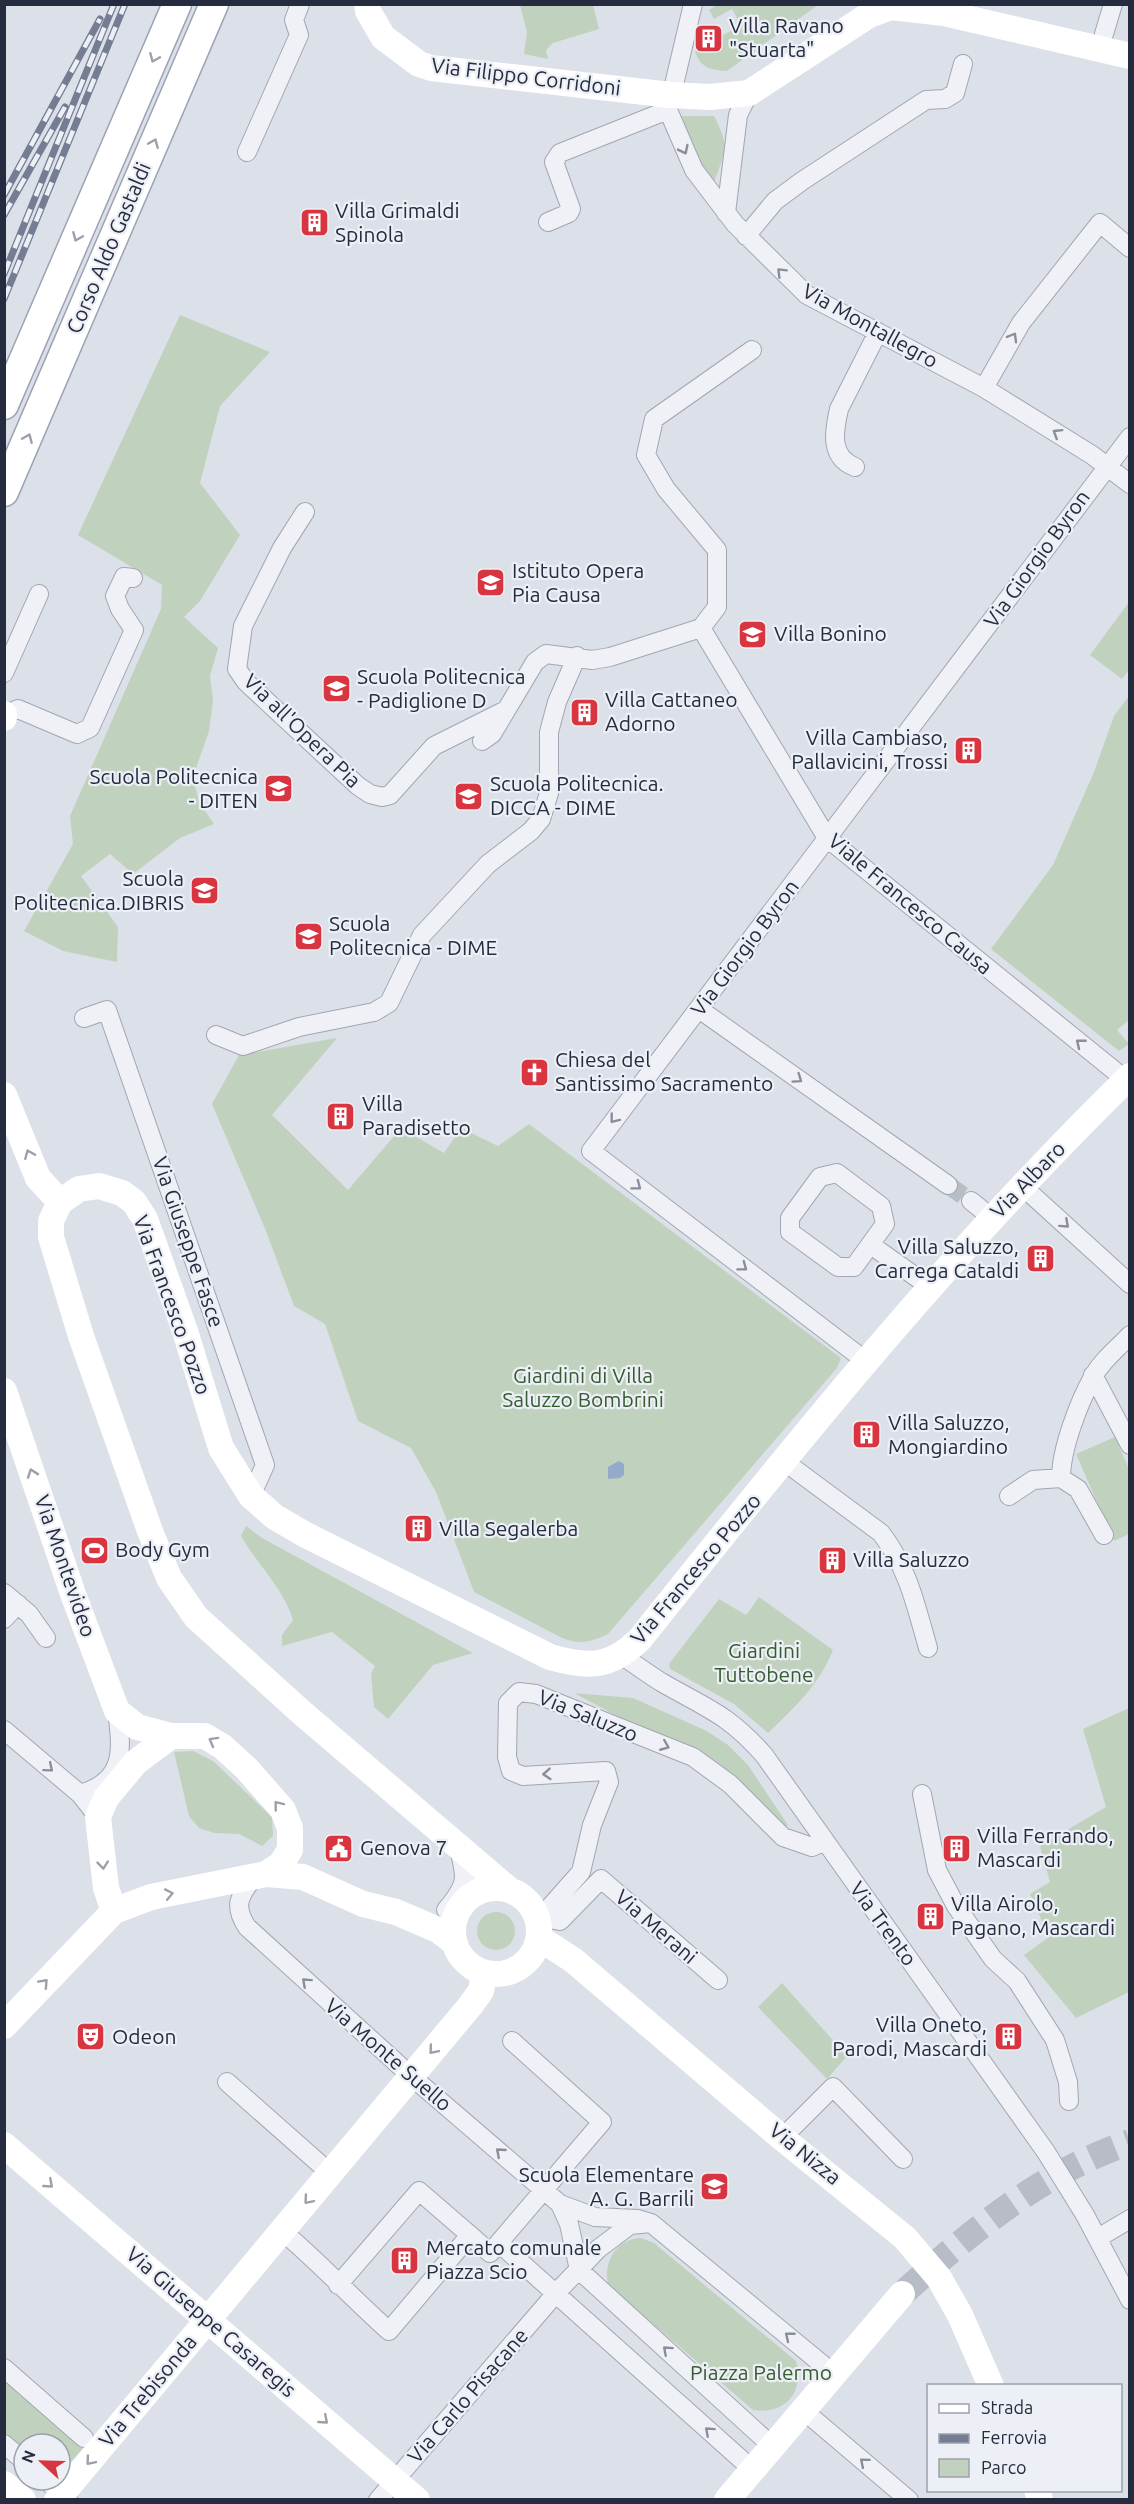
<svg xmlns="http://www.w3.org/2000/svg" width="1134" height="2504" font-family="Ubuntu,sans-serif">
	<rect width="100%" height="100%" fill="#dce0e8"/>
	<path fill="#c0d2bd" d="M719,4H818V5L727,71C711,70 700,68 695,51L741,25L732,9L714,19L709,10Z
		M520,5H593L599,29L553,43L546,50L548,59L524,54L527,32Z
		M682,116H714C730,148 726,149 714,182L693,150Z
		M180,315L270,352L220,406L200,483L240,535L200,601L184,617L218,648L210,676L213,701L209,731L193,777L199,802L214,824L180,838L133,874L110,854L81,876L118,927L117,962L63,951L24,931L73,844L70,816L161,609L162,585L78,535Z
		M1129,602V670L1122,679L1090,655Z
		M1129,696L1130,1019L1117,1030L1129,1044L1119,1051L991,949L1053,865L1094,772L1114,716Z
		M337,1038L272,1115L348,1190L401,1128L444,1153L461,1128L498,1146L529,1124L841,1358L837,1368L608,1634C591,1642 580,1645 562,1638L474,1592L436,1492L411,1448L358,1421L325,1324L294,1306L266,1231L212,1104L239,1055Z
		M1115,1437L1129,1469V1534L1114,1541L1076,1454Z
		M246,1526L262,1538L473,1653L433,1665L388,1719L374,1707L371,1674L375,1666L332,1632L282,1646V1635L293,1620C284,1589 257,1564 241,1536Z
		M759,1597L833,1650C819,1685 795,1707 768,1733L734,1704L670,1669L669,1664L719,1599L746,1615Z
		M574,1693L633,1698L707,1731L728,1745L748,1765L788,1825L783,1829L733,1778Z
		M1129,1708V1992L1076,2018L1024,1955L1049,1937L1030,1894L1050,1882L1040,1846L1106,1807L1083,1729Z
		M193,1751L213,1761L272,1817L273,1836L262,1846L239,1834L214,1833L199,1828L189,1816L174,1752Z
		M477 1931a19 19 0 1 1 38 0a19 19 0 1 1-38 0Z
		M782,1983L847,2056L827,2079L758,2007Z
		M641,2238L654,2243L796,2361C805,2392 785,2415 753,2410L608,2285C603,2262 616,2239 641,2238Z
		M5,2376L85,2446L60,2474V2444H24V2453L5,2436Z"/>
	<path fill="#94aacb" d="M619,1461L624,1464V1475L620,1478L608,1479V1467Z"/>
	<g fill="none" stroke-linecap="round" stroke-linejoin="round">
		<path stroke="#b7bcc6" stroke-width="18" stroke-dasharray="18 9" stroke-linecap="butt" d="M948,1185L971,1201"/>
		<path stroke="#b7bcc6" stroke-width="26" stroke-dasharray="26 13" stroke-linecap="butt" d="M902,2294C970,2232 1041,2173 1130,2142"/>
		<defs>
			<path id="street" d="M693,4L668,110L694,170L735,224L807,295L984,388L1092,455L1130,484
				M1104,34L1113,4
				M247,152L299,35L294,20L300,4
				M726,213L738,115L749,93
				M548,222L569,213L571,209L554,162L560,153L668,110
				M746,236L775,201L802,181L926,100L945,99L955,93L963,64
				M984,388L1021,323L1100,223L1130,248
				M855,467C829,457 834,431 839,409L878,332
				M305,512L282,548L243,626L237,669L246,682L358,786L370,794L382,797L390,795L434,746L506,710
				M701,628L827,838L1126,1080
				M4,673L39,594
				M6,714L18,709L77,734L90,728L134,630L120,609L115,596L124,577L133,578
				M482,741L492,734L535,662L546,654L592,660L610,657L701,628L717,607V550L666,489L646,455L654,419L752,350
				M699,1009L948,1185
				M84,1018L107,1010L265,1465L251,1496
				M216,1035L243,1046L299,1027L374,1012L389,1003L422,935L488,864L531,831L541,819L549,793V732L557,702L577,656
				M837,1173L881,1206L885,1224L854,1267H838L790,1232V1218L820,1177Z
				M1021,1185L1130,1284
				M971,1201L991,1217
				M871,1245L930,1287
				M867,1362L591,1151L1130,437
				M1093,1375L1130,1445
				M785,1462L881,1533C908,1568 916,1606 928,1648
				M1009,1496L1033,1480L1061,1478
				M1104,1535L1078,1489L1061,1478C1061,1449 1079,1402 1093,1377C1101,1361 1118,1348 1130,1335
				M4,1593L29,1614L46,1638
				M4,1619L18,1604
				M622,1656C635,1664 648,1674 661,1682C706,1708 728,1714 764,1755L1046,2152L1085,2215L1130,2300
				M4,1730L80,1794L98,1817
				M80,1794C126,1781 122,1750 117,1711
				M922,1794L937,1870L956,1906L993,1959L1017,1981L1055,2040L1068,2082L1069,2101
				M472,1858L480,1886L477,1891
				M254,1877C239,1896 233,1906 247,1927L411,2076L560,2204L569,2224L579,2270L772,2446
				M446,1910C468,1884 467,1878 458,1846
				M538,1914L550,1907L581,1872L592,1825L609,1782L606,1771L523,1776L511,1771L507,1757L508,1703L519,1692L536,1694L693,1757L730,1784L783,1837L812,1847L825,1841
				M538,1917L560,1921L601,1879L718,1980
				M227,2082L330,2173
				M782,2138L833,2087L903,2159
				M560,2204L595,2217L638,2219L651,2223L834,2374
				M282,2231C319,2262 352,2298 389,2331L470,2235L490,2253L602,2122L512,2041
				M1098,2238L1130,2219
				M499,2243L753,2470
				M338,2285L419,2191L470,2235
				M4,2368L84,2438
				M803,2410L909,2500
				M4,2444L24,2461
				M46,2480L68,2500
				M378,2500L557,2292L598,2249L630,2225L651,2223"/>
			<path id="primary" d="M4,405L177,4
				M4,492L214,4"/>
		</defs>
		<use href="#street" stroke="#a1a6b2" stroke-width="20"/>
		<use href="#primary" stroke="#9ba3b4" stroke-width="31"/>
		<use href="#street" stroke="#eff1f6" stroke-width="18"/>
		<path stroke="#fff" stroke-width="26" d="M367,4L368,11L383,37L419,64L431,68L671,95L710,97L749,93L869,15L891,7L944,13L1130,56
			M4,714V718
			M4,1095L38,1178L60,1202
			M4,1391L73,1594L117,1711L137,1727L171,1736H205L223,1747L247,1769L283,1810L290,1828V1850L281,1864L266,1874L151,1897L114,1911L4,2026
			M266,1874L303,1877L363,1904L396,1912L438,1930L451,1940
			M453 1931a43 43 0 1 1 86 0a43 43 0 1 1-86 0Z
			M507,1888L301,1712L196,1617L169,1578L150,1531L81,1336L51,1237V1221L60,1202L79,1189L99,1186L122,1193L134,1202L145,1219L185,1331L221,1448L251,1496L275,1517L304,1534L550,1657C589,1668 610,1668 640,1639C795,1444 952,1250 1130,1076
			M114,1911L106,1888L98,1817L106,1798L136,1762L171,1736
			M539,1938L573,1960L782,2138L905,2238L939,2278L960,2315L991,2386
			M4,2145L417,2500
			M4,2484L23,2500
			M1037,2490L1040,2500
			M57,2500L470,2006L481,1991L484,1974
			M727,2500L902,2294"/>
		<use href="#primary" stroke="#fff" stroke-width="28"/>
		<defs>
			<path id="rail" d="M4,195L100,19
				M4,215L65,107
				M4,274L114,4
				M4,299L125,4"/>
		</defs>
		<use href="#rail" stroke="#757d93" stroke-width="7"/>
		<use href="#rail" stroke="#eceff5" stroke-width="4.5" stroke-dasharray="14" stroke-linecap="butt"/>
	</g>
	<defs><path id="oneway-chevron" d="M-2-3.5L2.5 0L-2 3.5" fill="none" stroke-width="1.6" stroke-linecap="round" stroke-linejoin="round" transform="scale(1.5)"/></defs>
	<g stroke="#9da0a9">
		<use href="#oneway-chevron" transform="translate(154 58) rotate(113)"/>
		<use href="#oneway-chevron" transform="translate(154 143) rotate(-67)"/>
		<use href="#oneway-chevron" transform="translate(77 237) rotate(113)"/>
		<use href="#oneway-chevron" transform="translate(28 438) rotate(-67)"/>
		<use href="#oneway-chevron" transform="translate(29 1154) rotate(-112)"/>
		<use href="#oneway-chevron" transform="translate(32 1473) rotate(-109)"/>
		<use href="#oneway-chevron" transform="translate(213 1741) rotate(-151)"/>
		<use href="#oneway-chevron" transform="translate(278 1805) rotate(-128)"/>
		<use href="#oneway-chevron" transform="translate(103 1865) rotate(84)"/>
		<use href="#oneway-chevron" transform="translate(169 1894) rotate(-11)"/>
		<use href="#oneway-chevron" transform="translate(44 1983) rotate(-47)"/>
		<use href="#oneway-chevron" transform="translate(433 2050) rotate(130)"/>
		<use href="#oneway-chevron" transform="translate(49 2184) rotate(41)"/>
		<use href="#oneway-chevron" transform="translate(308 2200) rotate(130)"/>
		<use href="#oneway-chevron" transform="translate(324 2420) rotate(41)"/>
		<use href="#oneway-chevron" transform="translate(90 2461) rotate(130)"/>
	</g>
	<g stroke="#8a8e9a">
		<use href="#oneway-chevron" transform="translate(684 150) rotate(64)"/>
		<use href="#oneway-chevron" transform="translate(781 272) rotate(-135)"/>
		<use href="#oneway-chevron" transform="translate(1013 337) rotate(-60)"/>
		<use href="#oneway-chevron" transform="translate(1057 433) rotate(-148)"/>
		<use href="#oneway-chevron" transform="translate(1080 1043) rotate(-141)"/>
		<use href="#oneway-chevron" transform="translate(798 1079) rotate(35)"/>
		<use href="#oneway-chevron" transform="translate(614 1119) rotate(128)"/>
		<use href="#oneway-chevron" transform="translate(637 1186) rotate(37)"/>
		<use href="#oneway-chevron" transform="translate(1065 1224) rotate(42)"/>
		<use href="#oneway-chevron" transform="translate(743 1267) rotate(37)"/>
		<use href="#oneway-chevron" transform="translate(665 1746) rotate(22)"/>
		<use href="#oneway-chevron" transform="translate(49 1768) rotate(40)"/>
		<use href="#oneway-chevron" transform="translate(547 1774) rotate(176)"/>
		<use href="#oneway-chevron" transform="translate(306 1982) rotate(-138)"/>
		<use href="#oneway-chevron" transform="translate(500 2152) rotate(-139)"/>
		<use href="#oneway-chevron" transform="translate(789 2336) rotate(-141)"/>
		<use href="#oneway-chevron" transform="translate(667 2350) rotate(-138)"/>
		<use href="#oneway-chevron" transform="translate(709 2431) rotate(-138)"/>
		<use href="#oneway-chevron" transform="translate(864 2462) rotate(-140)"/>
	</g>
	<defs>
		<symbol id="building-square" viewBox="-11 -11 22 22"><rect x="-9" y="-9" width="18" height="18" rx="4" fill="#d93540" stroke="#eceff5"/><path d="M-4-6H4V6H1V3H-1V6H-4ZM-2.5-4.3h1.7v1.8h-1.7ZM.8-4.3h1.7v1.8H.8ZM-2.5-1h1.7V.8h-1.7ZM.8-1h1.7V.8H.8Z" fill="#fff"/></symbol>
		<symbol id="school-square" viewBox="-11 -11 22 22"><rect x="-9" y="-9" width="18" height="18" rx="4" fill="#d93540" stroke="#eceff5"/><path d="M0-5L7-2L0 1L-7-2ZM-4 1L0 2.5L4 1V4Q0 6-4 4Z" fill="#fff"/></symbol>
		<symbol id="university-square" viewBox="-11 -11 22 22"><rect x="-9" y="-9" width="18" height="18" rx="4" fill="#d93540" stroke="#eceff5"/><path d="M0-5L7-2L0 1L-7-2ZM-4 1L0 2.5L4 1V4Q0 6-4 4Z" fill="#fff"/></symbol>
		<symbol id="church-square" viewBox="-11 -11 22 22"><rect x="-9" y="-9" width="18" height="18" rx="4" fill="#d93540" stroke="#eceff5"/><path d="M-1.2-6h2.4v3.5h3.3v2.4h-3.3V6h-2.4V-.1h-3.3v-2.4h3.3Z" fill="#fff"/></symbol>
		<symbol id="stadium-square" viewBox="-11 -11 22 22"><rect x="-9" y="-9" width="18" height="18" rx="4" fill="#d93540" stroke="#eceff5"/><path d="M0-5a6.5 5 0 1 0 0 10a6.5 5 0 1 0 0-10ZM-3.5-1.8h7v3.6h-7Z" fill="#fff"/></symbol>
		<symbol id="civic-square" viewBox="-11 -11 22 22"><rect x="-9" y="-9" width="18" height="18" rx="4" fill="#d93540" stroke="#eceff5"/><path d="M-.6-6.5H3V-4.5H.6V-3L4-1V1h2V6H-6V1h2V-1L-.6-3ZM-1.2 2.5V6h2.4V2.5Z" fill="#fff"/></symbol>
		<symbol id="theatre-square" viewBox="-11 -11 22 22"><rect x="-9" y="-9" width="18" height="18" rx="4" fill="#d93540" stroke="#eceff5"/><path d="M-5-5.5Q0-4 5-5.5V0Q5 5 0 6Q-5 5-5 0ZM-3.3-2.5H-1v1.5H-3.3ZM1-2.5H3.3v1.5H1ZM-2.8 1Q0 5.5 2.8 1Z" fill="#fff"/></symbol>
	</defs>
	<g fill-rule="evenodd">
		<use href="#building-square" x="692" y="22" width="33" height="33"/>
		<use href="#building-square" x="298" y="206" width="33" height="33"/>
		<use href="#school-square" x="474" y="566" width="33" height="33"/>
		<use href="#university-square" x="736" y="618" width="33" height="33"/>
		<use href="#university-square" x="320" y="672" width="33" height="33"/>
		<use href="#building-square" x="568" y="696" width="33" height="33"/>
		<use href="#building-square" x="952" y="734" width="33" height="33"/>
		<use href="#university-square" x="262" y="772" width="33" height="33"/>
		<use href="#university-square" x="452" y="780" width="33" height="33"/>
		<use href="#university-square" x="188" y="874" width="33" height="33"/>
		<use href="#university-square" x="292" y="920" width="33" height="33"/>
		<use href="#church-square" x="518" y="1056" width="33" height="33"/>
		<use href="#building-square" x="324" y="1100" width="33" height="33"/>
		<use href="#building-square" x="1024" y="1242" width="33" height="33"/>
		<use href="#building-square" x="850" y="1418" width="33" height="33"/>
		<use href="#building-square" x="402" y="1512" width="33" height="33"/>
		<use href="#stadium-square" x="78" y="1534" width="33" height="33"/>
		<use href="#building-square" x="816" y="1544" width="33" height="33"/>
		<use href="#civic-square" x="322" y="1832" width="33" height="33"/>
		<use href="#building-square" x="940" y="1832" width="33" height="33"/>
		<use href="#building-square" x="914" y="1900" width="33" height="33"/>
		<use href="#theatre-square" x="74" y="2020" width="33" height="33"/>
		<use href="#building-square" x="992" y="2020" width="33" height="33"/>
		<use href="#school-square" x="698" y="2170" width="33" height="33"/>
		<use href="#building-square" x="388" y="2244" width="33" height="33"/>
	</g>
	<g text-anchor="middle" stroke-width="4.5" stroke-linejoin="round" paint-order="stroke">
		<g font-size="21" fill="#252c3f" stroke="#eceff5" text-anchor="start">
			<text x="729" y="33">Villa Ravano<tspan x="729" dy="24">"Stuarta"</tspan></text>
			<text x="335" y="218">Villa Grimaldi<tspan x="335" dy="24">Spinola</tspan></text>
			<text x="512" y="578">Istituto Opera<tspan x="512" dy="24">Pia Causa</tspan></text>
			<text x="774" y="641">Villa Bonino</text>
			<text x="357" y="684">Scuola Politecnica<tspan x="357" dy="24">- Padiglione D</tspan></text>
			<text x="605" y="707">Villa Cattaneo<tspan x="605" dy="24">Adorno</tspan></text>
			<text x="948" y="745" text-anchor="end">Villa Cambiaso,<tspan x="948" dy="24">Pallavicini, Trossi</tspan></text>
			<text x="258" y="784" text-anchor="end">Scuola Politecnica<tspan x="258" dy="24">- DITEN</tspan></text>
			<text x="490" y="791">Scuola Politecnica.<tspan x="490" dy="24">DICCA - DIME</tspan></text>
			<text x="184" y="886" text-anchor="end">Scuola<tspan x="184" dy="24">Politecnica.DIBRIS</tspan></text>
			<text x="329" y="931">Scuola<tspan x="329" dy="24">Politecnica - DIME</tspan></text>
			<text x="555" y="1067">Chiesa del<tspan x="555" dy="24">Santissimo Sacramento</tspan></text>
			<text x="362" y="1111">Villa<tspan x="362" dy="24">Paradisetto</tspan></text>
			<text x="1019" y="1254" text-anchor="end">Villa Saluzzo,<tspan x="1019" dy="24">Carrega Cataldi</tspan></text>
			<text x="888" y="1430">Villa Saluzzo,<tspan x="888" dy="24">Mongiardino</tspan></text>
			<text x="439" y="1536">Villa Segalerba</text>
			<text x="115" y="1557">Body Gym</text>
			<text x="853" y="1567">Villa Saluzzo</text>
			<text x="977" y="1843">Villa Ferrando,<tspan x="977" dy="24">Mascardi</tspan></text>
			<text x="360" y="1855">Genova 7</text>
			<text x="951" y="1911">Villa Airolo,<tspan x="951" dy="24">Pagano, Mascardi</tspan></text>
			<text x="987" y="2032" text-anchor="end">Villa Oneto,<tspan x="987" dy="24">Parodi, Mascardi</tspan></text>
			<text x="112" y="2044">Odeon</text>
			<text x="694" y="2182" text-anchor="end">Scuola Elementare<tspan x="694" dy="24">A. G. Barrili</tspan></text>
			<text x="426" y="2255">Mercato comunale<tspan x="426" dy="24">Piazza Scio</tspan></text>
		</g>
		<g font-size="21" fill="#252c3f" stroke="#eceff5">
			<text transform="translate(526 77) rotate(7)" y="7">Via Filippo Corridoni</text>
			<text transform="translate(109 248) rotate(-67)" y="7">Corso Aldo Gastaldi</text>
			<text transform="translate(870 326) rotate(29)" y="7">Via Montallegro</text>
			<text transform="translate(1037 559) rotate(-54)" y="7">Via Giorgio Byron</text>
			<text transform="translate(302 731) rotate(44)" y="7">Via all'Opera Pia</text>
			<text transform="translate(910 904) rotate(40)" y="7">Viale Francesco Causa</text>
			<text transform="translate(745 948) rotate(-53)" y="7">Via Giorgio Byron</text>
			<text transform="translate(1028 1180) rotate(-46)" y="7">Via Albaro</text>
			<text transform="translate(188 1242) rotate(71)" y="7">Via Giuseppe Fasce</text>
			<text transform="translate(172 1305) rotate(70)" y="7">Via Francesco Pozzo</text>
			<text transform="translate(65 1566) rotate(71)" y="7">Via Montevideo</text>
			<text transform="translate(696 1569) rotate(-50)" y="7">Via Francesco Pozzo</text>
			<text transform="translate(588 1716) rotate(22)" y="7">Via Saluzzo</text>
			<text transform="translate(883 1924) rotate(54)" y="7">Via Trento</text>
			<text transform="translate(656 1927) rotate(41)" y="7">Via Merani</text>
			<text transform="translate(388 2055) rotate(41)" y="7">Via Monte Suello</text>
			<text transform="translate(805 2154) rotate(39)" y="7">Via Nizza</text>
			<text transform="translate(211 2322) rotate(41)" y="7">Via Giuseppe Casaregis</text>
			<text transform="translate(148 2391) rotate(-50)" y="7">Via Trebisonda</text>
			<text transform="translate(468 2396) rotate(-49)" y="7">Via Carlo Pisacane</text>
		</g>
		<g font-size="21" fill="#355c31" stroke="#eceff5">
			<text x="583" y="1383">Giardini di Villa<tspan x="583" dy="24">Saluzzo Bombrini</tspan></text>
			<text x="764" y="1658">Giardini<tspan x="764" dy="24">Tuttobene</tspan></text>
			<text x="761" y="2380">Piazza Palermo</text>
		</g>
	</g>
	<rect width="1134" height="2504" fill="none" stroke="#252c3f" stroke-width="12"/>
	<rect x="927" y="2384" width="195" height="108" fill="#eceff5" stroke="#9ca1ac" stroke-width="1.5"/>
	<rect x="939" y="2404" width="30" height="9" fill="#ffffff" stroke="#9ca1ac" stroke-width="1.5"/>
	<text x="981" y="2414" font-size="18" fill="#252c3f">Strada</text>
	<rect x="939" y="2434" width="30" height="9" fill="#757d93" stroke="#9ca1ac" stroke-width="1.5"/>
	<text x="981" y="2444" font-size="18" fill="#252c3f">Ferrovia</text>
	<rect x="939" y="2459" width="30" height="18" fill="#c0d2bd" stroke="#9ca1ac" stroke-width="1.5"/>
	<text x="981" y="2474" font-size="18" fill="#252c3f">Parco</text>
	<g transform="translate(42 2462) rotate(292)"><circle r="28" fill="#eceff5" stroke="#9ca1ac" stroke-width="1.5"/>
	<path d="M0-4.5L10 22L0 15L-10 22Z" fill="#d93540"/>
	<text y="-9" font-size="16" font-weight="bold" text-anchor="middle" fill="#252c3f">N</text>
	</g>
</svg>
